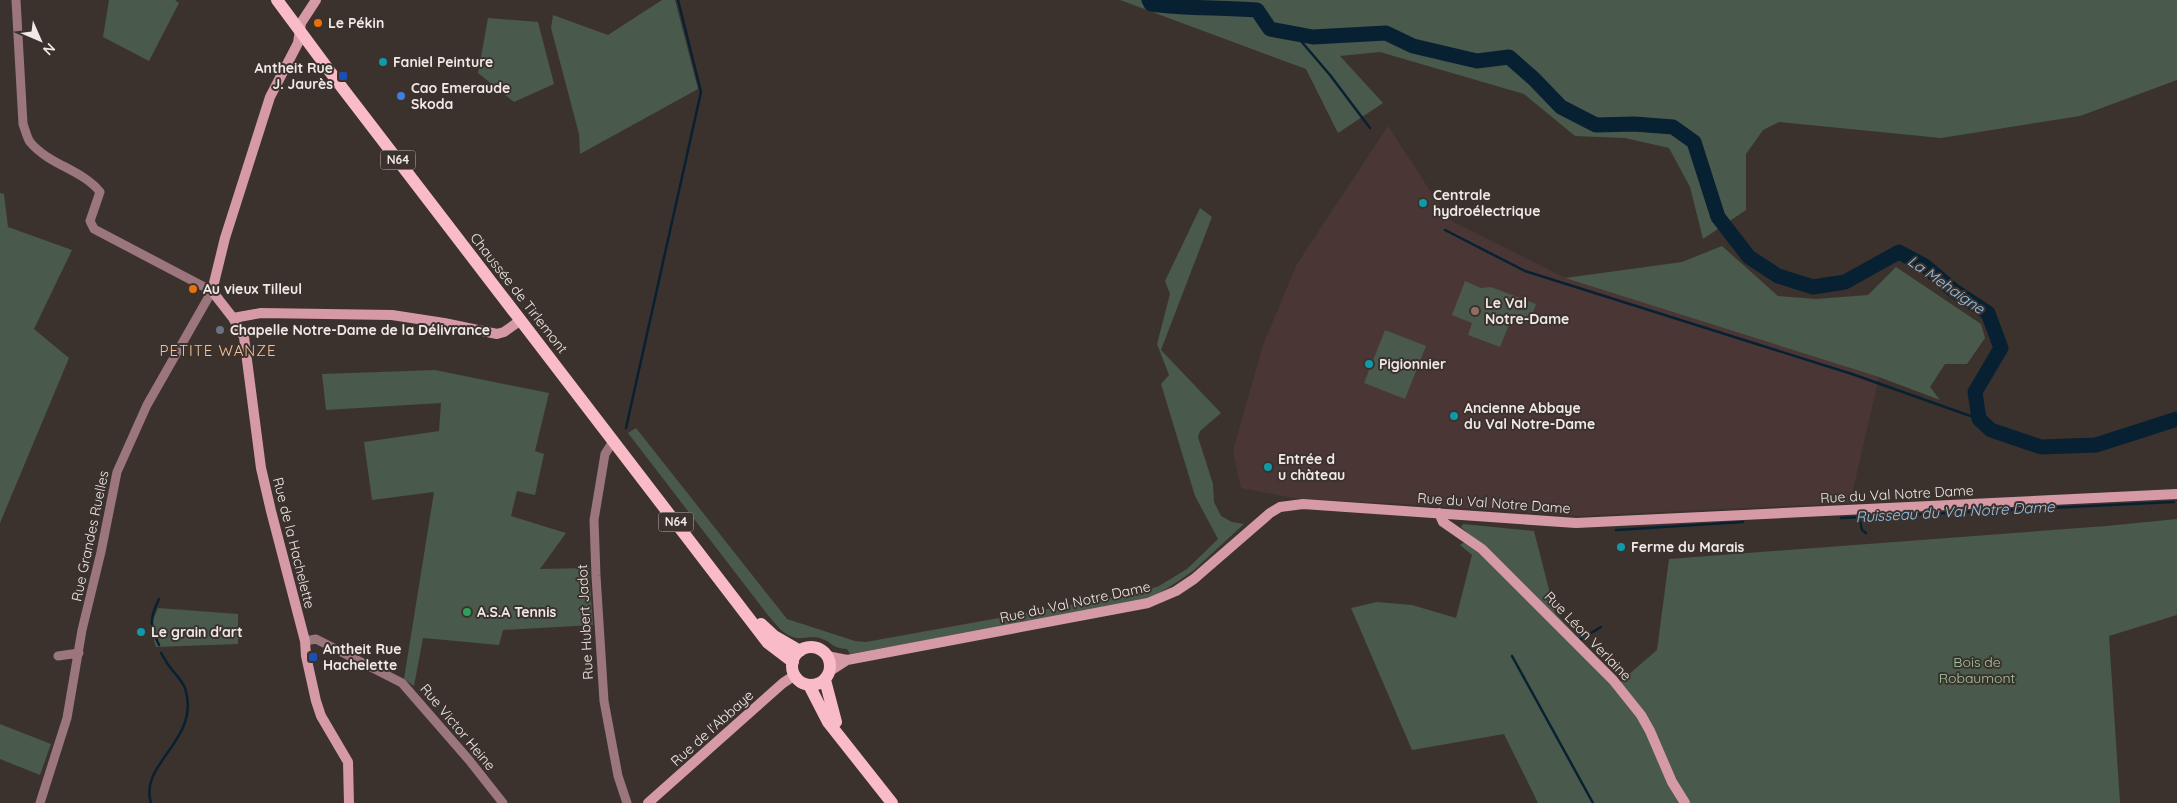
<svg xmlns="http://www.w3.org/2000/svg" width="2177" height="803" font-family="Quicksand,sans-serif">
	<rect width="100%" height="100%" fill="#3c322d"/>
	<path fill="#4b3636" d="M1388,126L1449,220L1565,278L1879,377L1850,503L1579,516L1407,504L1299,499L1241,488L1233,451L1263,345L1297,264Z"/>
	<path fill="#49594b" d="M109,0H175L179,3L149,61L103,37Z
		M662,0H675L698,89L580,154L579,134L551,28L553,15L608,35Z
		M1120,0H2177V80L2080,116L1941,138L1779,122L1763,130L1746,154V210L1703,239L1690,187L1669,148L1625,138L1575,136L1524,94L1380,52L1340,56L1383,103L1338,133L1306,69Z
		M488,18L538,22L554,84L514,102L478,73Z
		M0,193L4,194L8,227L72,250L34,329L69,358L0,523Z
		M1200,208L1212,217L1161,350L1221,413L1200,431L1198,437L1213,484L1214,502L1221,516L1232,522L1244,524L1193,571L1174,584L1153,597L1130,603L850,654L847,649C831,648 834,643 822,639C815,636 809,638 802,638C785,639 777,625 767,614L628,433L636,428L787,619L855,641L866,642L1142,592L1159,586L1187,569L1218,539L1195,496L1161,384L1169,375L1157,344L1170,294L1165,281Z
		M1722,246L1778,296L1816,299L1868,295L1896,267L1981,324L1985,338L1967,364H1945L1930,387L1940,400L1879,377L1565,278L1682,262Z
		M1465,281L1481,288L1491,287L1536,304L1529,323L1512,317L1500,347L1468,335L1472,323L1452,315Z
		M1385,330L1426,346L1405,399L1364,383Z
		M435,370L549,393L535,451L544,454L535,495L517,491L511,516L566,533L540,569L589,568L593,625L503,630L499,645L423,638L414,686L404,679L434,492L372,500L364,442L439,431L441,403L326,410L322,374Z
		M2177,519V615L2109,636L2120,803H1538L1504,734L1412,750L1351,608L1377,602L1412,605L1456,618L1472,555L1460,545L1472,537L1461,527L1463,524L1534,531L1555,613L1620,682L1657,650L1669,559L2106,526Z
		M158,608L238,614V644L156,647L150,627Z
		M0,724L51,744L40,775L0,759Z"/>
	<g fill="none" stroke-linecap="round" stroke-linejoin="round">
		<path stroke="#082132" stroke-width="2.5" d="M1295,34L1330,75L1370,128
			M1445,230L1525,271L1852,374L1979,419
			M626,428L701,92L678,0
			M1859,517L1862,530L1866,533
			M1841,518L2174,502
			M1616,530L1743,522
			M159,599C149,619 150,626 159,645
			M1581,639L1601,627
			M1512,656L1593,803
			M151,803C138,763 202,740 185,688C182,680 174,673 169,666C166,662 164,657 161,653"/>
		<path stroke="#082132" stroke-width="15" d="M1149,0L1151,4C1186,9 1221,7 1257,10L1270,29L1313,37L1386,33L1413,46L1477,61L1509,57L1534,79L1561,107L1596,125L1634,124L1673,127L1694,142L1718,217L1749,257L1778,276L1813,287L1845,282L1899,252L1925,266L1953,290L1988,313L2001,348L1975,392L1979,419L1991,430L2041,447L2096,445L2177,419"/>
		<path stroke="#9b767d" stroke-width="9" d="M16,0L23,124C25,129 27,138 30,142C49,165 83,170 100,192L90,221L94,229L212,291L147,405L117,472L101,552L82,630L67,718L40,803
			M614,440L605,454L594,520L596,576L604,701L618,776L627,803
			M305,641L316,639L402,683L469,760L503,803
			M58,656L79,653"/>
		<path stroke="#d59aa5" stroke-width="10" d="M316,0L301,23L298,43L270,97L225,238L212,291L233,318L244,337L261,468L271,511L305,641L306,656L316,701L321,716L348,762L349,803
			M233,318L261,313L392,315L444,323L497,334L504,332L521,320
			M1439,513L1443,522L1482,549L1613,680L1641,715L1650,731L1672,782L1685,803
			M827,656L847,660L1148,603L1176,591L1194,579L1270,513L1280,507L1303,504L1576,523L2177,494
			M830,671L847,660
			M648,803L783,683L795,675"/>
		<path stroke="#f9bcc6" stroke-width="12" d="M277,0L337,81L768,643L793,662
			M761,624L774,636L800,651
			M792 666a19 19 0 1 1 38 0a19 19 0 1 1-38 0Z
			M825,680L836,722
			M809,685L828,722L892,803"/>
	</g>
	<g fill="#e8710a" stroke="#3c322d" stroke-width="2">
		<circle cx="318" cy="23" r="5"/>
		<circle cx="193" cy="289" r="5"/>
	</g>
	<g fill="#0f9aa8" stroke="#3c322d" stroke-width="2">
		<circle cx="383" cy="62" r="5"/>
		<circle cx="1423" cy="203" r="5"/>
		<circle cx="1369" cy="364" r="5"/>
		<circle cx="1454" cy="416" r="5"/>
		<circle cx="1268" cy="467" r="5"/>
		<circle cx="1621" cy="547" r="5"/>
		<circle cx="141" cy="632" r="5"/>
	</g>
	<g fill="#1a4fb4" stroke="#3c322d" stroke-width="2">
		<rect x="338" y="71" width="10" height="10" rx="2.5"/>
		<rect x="308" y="652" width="10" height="10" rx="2.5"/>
	</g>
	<circle fill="#3f7fe0" stroke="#3c322d" stroke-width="2" cx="401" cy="96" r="5"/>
	<circle fill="#8d6e63" stroke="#3c322d" stroke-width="2" cx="1475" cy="311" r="5"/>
	<circle fill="#6b7280" stroke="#3c322d" stroke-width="2" cx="220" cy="330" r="5"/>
	<circle fill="#2e9e5b" stroke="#3c322d" stroke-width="2" cx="467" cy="612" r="5"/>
	<g text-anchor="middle" stroke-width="4" stroke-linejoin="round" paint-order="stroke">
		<g fill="#3c322d" stroke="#bab2ae" stroke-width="1">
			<rect x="380.5" y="150.5" width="35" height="19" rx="4"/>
			<rect x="658.5" y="512.5" width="35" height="19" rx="4"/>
		</g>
		<g font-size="12" font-weight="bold" fill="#f0e9e6">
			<text x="398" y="164">N64</text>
			<text x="676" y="526">N64</text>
		</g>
		<g font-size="14" font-weight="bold" fill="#f0e9e6" stroke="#3c322d" text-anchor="start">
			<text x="328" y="28">Le Pékin</text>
			<text x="393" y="67">Faniel Peinture</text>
			<text x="333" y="73" text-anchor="end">Antheit Rue<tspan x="333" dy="16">J. Jaurès</tspan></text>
			<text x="411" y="93">Cao Emeraude<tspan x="411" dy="16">Skoda</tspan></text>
			<text x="1433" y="200">Centrale<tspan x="1433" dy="16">hydroélectrique</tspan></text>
			<text x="203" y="294">Au vieux Tilleul</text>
			<text x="1485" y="308">Le Val<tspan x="1485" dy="16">Notre-Dame</tspan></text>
			<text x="230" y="335">Chapelle Notre-Dame de la Délivrance</text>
			<text x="1379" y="369">Pigionnier</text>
			<text x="1464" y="413">Ancienne Abbaye<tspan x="1464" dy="16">du Val Notre-Dame</tspan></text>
			<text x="1278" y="464">Entrée d<tspan x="1278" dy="16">u chàteau</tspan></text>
			<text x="1631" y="552">Ferme du Marais</text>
			<text x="477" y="617">A.S.A Tennis</text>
			<text x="151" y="637">Le grain d'art</text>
			<text x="323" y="654">Antheit Rue<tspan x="323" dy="16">Hachelette</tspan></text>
		</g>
		<g font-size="14" fill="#f0e9e6" stroke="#3c322d">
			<text transform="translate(519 293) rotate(52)" y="5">Chaussée de Tirlemont</text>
			<text transform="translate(1897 494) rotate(-3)" y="5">Rue du Val Notre Dame</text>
			<text transform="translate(1494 503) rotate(4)" y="5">Rue du Val Notre Dame</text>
			<text transform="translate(90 536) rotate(-78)" y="5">Rue Grandes Ruelles</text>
			<text transform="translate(294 543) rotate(76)" y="5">Rue de la Hachelette</text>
			<text transform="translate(1075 602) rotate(-12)" y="5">Rue du Val Notre Dame</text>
			<text transform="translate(585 622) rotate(-93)" y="5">Rue Hubert Jadot</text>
			<text transform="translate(1588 636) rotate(46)" y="5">Rue Léon Verlaine</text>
			<text transform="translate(458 727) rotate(50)" y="5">Rue Victor Heine</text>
			<text transform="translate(712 728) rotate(-42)" y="5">Rue de l'Abbaye</text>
		</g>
		<g font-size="14" fill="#9dcca4" stroke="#3c322d">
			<text x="1977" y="667">Bois de<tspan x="1977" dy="16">Robaumont</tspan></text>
		</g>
		<g font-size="15" font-style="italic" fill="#94c5ec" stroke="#3c322d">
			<text transform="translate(1946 285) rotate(35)" y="5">La Mehaigne</text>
			<text transform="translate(1955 512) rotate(-3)" y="5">Ruisseau du Val Notre Dame</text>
		</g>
		<g font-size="15" letter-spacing="1" fill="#f6c39a" stroke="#3c322d">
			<text x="218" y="356">PETITE WANZE</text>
		</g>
	</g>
	<g transform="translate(40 40) rotate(135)" stroke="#3c322d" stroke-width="4" paint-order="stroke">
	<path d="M0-4L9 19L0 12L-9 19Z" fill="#f0e9e6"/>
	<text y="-8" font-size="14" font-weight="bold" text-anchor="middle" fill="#f0e9e6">N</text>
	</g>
</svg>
